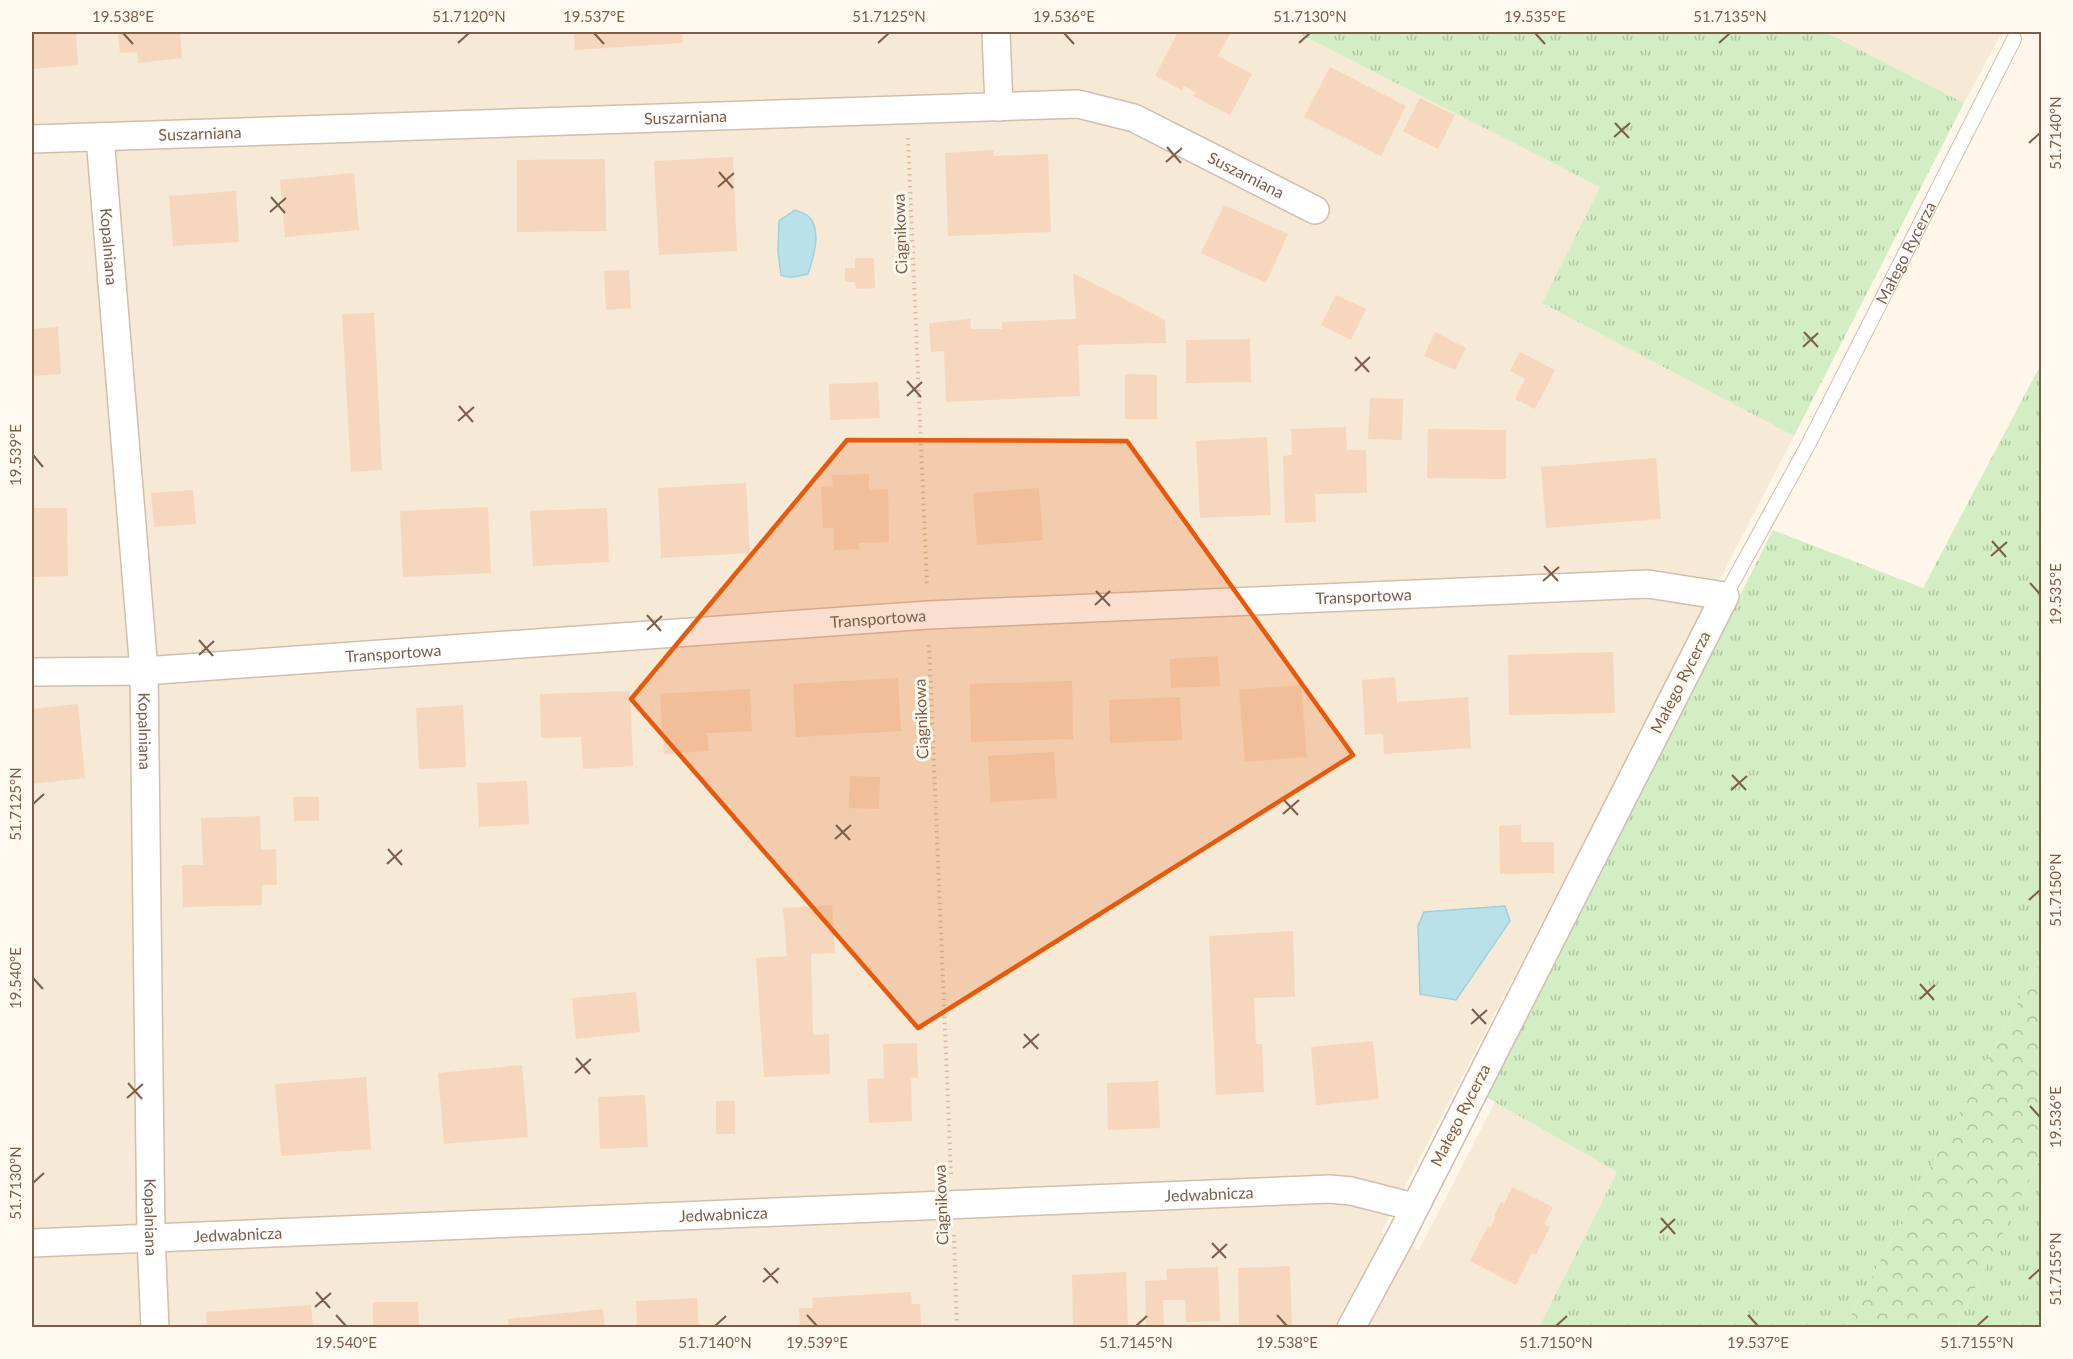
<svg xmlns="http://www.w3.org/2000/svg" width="2073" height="1359" font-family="Lato,sans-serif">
	<defs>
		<pattern id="grass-tufts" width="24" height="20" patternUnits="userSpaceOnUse" patternTransform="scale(1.5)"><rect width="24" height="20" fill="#d3eec4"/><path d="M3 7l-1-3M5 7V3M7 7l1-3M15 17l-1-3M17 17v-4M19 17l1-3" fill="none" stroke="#b0c4a1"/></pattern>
		<pattern id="forest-crowns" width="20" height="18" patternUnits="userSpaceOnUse" patternTransform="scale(1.5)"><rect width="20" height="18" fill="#d3eec4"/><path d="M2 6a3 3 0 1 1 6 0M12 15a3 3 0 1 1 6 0" fill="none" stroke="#b0c4a1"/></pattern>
	</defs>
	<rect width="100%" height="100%" fill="#fef6e8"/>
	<path fill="#f6e9d5" d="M32,32H1296L1600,187L1542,303L1794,436L1381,1233L1399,1239L1419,1250L1495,1102L1617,1172L1539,1327H32Z
		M1825,32H2002L1964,103Z"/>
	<path fill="url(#grass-tufts)" d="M1296,32H1825L1964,103L1794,436L1542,303L1600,187Z
		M2041,364V959L1845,1327H1539L1617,1172L1486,1097L1773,530L1923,588Z
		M2041,1157V1327L1958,1328L1960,1318Z"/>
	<path fill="url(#forest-crowns)" d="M2041,959V1157L1960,1318L1958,1327H1845Z"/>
	<path fill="#bae1ea" stroke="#9fd0dd" stroke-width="1.5" d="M795,210C799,212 805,213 808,216C823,229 813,259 808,274C799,276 790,279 781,275L778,251L779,221Z
		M1505,906L1510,921L1456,1000L1420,994L1418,926L1424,912Z"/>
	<path fill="#f6d6bd" d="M32,32H76L78,65L32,69Z
		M118,32H180L182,58L138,63L137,52L120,53Z
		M574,32H682L683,43L575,50Z
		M1178,32H1231L1218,56L1252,74L1230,115L1193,96L1196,93L1184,86L1182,90L1155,76Z
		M1330,67L1406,106L1381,156L1304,117Z
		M1420,98L1455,115L1438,149L1403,131Z
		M993,150L994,156L1048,154L1051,232L948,236L945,153Z
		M733,157L737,251L659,255L654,161Z
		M605,159L606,231L517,232V160Z
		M354,173L359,230L285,237L280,180Z
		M236,191L239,242L173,246L169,196Z
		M1224,205L1288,234L1266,283L1201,253Z
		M855,258H874L875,288L856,289L855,282H845V268H855Z
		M629,270L631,308L606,310L604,271Z
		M1073,273L1165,320L1166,343L1078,345L1080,396L946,402L944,351L931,352L929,323L970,319L971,329H1002V322L1076,319Z
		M1336,295L1366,309L1351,340L1321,325Z
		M374,313L382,470L351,472L342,314Z
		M58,327L61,374L32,376V329Z
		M1435,332L1466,348L1455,370L1424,356Z
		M1250,339L1251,382L1186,383V340Z
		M1520,352L1555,370L1535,409L1515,399L1525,379L1510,371Z
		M1125,374L1157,375V419H1125Z
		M878,382L880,418L830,420L829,384Z
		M1370,398L1403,399L1402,440L1368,439Z
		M1346,427L1347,450H1366L1367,493L1315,494L1316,522L1285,523L1283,456L1292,455L1291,429Z
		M1428,429L1506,430V479L1427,478Z
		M1267,437L1271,515L1200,518L1196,441Z
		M1656,458L1661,519L1546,528L1541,467Z
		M869,474V490L888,489L889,542L859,543V549L834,550V528H823L821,487L833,486L832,475Z
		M746,483L750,553L661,558L658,488Z
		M1039,488L1043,540L977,545L973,493Z
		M193,490L196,524L154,527L151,493Z
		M488,507L491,573L403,577L400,511Z
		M32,508H67L68,576L32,577Z
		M607,508L609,562L533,566L530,511Z
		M1613,652L1615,713L1509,715L1508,655Z
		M1218,656L1220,686L1171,688L1170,659Z
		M1395,677L1397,702L1468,697L1471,748L1384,754L1383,734L1365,735L1362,680Z
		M898,678L901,731L796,737L793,684Z
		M1072,681L1073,739L971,742L970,684Z
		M1301,685L1307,757L1245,762L1239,690Z
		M750,689L752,731L707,733L709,751L664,754L660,694Z
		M630,691L633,766L583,769L581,737L541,738L540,694Z
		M1180,697L1182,740L1110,743L1109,700Z
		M78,704L85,778L32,784V709Z
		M463,705L466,767L419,769L416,708Z
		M1054,752L1057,798L991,802L988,756Z
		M850,776L880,777L879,809L849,808Z
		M527,781L529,824L479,827L477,783Z
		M293,797H319V821H294Z
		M260,816L261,850L276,849L277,885H262V905L183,907L182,865H203L201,818Z
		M1521,825V842H1554V873L1500,874L1499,826Z
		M832,905L835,953L811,954L813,1035L829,1034L830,1074L764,1077L756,958L787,956L783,908Z
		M1293,931L1295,997L1254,998L1256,1044H1262L1264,1092L1216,1095L1209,936Z
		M636,992L640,1032L576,1039L572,998Z
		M1373,1041L1379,1099L1316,1105L1311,1047Z
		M917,1043L918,1078H911L912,1121L869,1123L867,1079L884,1078L883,1044Z
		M522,1065L528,1137L444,1144L438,1073Z
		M366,1077L371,1149L281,1156L275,1084Z
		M1158,1081L1160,1128L1108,1130L1107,1083Z
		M645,1095L648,1147L600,1149L598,1097Z
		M716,1101H735V1134H716Z
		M1512,1187L1553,1207L1544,1224L1550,1227L1536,1255L1532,1253L1516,1285L1470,1261L1488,1226L1490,1228L1496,1217L1494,1216L1501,1202L1504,1204Z
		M1290,1266L1292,1328H1239L1238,1268Z
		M1218,1267L1220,1321L1186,1322L1185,1300H1163L1164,1328H1146L1145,1281L1167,1280L1166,1269Z
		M1126,1272L1128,1328H1073L1072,1275Z
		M911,1292L912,1304H920L921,1328H800L799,1308H813L812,1298Z
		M697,1298L699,1328H637L636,1301Z
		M373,1302H418L419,1328H373Z
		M311,1305L313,1328H207L206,1312Z
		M603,1309L605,1328H509L508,1319Z"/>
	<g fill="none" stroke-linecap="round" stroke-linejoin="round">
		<defs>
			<g id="lane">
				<path id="s1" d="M1725,596L1807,447L2014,39"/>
			</g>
			<g id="street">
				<path d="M996,32L999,107"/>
				<path id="s2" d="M100,137L144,671L151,1237L155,1328"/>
				<path id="s3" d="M32,139L1078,104L1134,118L1315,210"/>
				<path id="s4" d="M32,672L144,671L928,615L1648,584L1725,596L1399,1239L1351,1328"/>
				<path id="s5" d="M32,1243L1330,1189L1351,1191L1414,1207"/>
			</g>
		</defs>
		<use href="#lane" stroke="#d2beac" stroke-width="16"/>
		<use href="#street" stroke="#d2beac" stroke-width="30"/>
		<path stroke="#dbb99f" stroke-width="4" stroke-dasharray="1.5 4.5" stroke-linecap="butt" d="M908,138L927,586
			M929,645L951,1174
			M954,1235L957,1328"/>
		<use href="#lane" stroke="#fff" stroke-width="14"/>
		<use href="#street" stroke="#fff" stroke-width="27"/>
	</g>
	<path fill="#e8590c" fill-opacity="0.2" stroke="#e8590c" stroke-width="4.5" stroke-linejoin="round" d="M847,440L1127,441L1353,755L918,1028L631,699Z"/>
	<path fill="none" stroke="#7b5d49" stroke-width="2" d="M123,33L133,44M594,33L604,44M1064,33L1074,44M1535,33L1545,44M458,43L469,33M878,43L889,33M1299,43L1310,33M1719,43L1730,33M1615,123L1629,138M1614,137L1630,123M2029,143L2040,133M1167,147L1181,163M1166,162L1182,148M719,172L733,188M718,187L734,173M271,197L285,213M270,212L286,198M1804,332L1818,347M1803,347L1818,333M1355,357L1369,372M1355,371L1370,357M907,381L921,397M907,396L922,382M459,406L473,422M458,421L474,407M33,455L43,467M1992,541L2006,557M1991,556L2007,542M1544,566L1558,581M1543,581L1559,567M2030,583L2040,594M1096,591L1110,606M1095,605L1110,591M647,615L661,631M647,630L662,616M199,640L213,656M199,655L214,641M1732,775L1746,790M1731,790L1747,776M1284,800L1298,815M33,804L44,794M1283,814L1299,800M836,825L850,840M835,839L851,825M388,849L402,865M387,864L402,850M2029,900L2040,890M33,978L43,989M1920,984L1934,1000M1920,999L1935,985M1472,1009L1486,1024M1471,1024L1487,1010M1024,1034L1038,1049M1023,1048L1039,1034M576,1058L590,1074M575,1073L591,1059M128,1083L142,1099M127,1098L143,1084M2030,1106L2040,1117M33,1183L44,1173M1661,1218L1675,1234M1660,1233L1675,1219M1212,1243L1226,1258M1212,1258L1227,1244M764,1268L778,1283M2029,1279L2040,1269M763,1282L779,1268M316,1292L330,1308M315,1307L331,1293M336,1315L346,1326M807,1315L817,1326M1277,1315L1287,1326M1748,1315L1758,1326M715,1326L726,1316M1136,1326L1147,1316M1556,1326L1567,1316M1977,1326L1988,1316"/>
	<g text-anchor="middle" stroke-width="6" stroke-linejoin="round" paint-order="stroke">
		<g font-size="16" fill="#7b5d49" stroke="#fffaf0">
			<text dy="6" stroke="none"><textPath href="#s3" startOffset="654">Suszarniana</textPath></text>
			<text dy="6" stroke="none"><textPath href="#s3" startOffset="168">Suszarniana</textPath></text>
			<text dy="6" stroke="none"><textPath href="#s3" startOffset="1230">Suszarniana</textPath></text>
			<text transform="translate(900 234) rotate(-92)" y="6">Ciągnikowa</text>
			<text dy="6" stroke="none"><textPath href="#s2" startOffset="110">Kopalniana</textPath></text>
			<text dy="6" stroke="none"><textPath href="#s1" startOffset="388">Małego Rycerza</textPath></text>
			<text dy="6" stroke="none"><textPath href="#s4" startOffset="1334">Transportowa</textPath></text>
			<text dy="6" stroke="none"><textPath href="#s4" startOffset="848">Transportowa</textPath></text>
			<text dy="6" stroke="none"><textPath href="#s4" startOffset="362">Transportowa</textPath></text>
			<text transform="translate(1680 682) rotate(-63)" y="6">Małego Rycerza</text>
			<text transform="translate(921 719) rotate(-92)" y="6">Ciągnikowa</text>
			<text dy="6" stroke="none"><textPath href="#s2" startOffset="596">Kopalniana</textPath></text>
			<text transform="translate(1460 1115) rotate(-63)" y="6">Małego Rycerza</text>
			<text dy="6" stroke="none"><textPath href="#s5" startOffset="1178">Jedwabnicza</textPath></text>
			<text transform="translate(941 1205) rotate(-92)" y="6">Ciągnikowa</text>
			<text dy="6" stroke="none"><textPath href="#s5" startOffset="692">Jedwabnicza</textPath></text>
			<text dy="6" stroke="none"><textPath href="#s2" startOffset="1082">Kopalniana</textPath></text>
			<text dy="6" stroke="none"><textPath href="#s5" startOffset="206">Jedwabnicza</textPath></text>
		</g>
	</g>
	<rect width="2073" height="1359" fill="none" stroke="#fffaf0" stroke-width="66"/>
	<rect x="33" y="33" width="2007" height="1293" fill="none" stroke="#7b5d49" stroke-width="2"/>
	<g font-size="15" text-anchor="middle" fill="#7b5d49">
		<text x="123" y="22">19.538°E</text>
		<text x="469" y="22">51.7120°N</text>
		<text x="594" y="22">19.537°E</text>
		<text x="889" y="22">51.7125°N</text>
		<text x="1064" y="22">19.536°E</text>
		<text x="1310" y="22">51.7130°N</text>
		<text x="1535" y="22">19.535°E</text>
		<text x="1730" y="22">51.7135°N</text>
		<text transform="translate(2056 133) rotate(-90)" y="5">51.7140°N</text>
		<text transform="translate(16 455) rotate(-90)" y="5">19.539°E</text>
		<text transform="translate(2056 594) rotate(-90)" y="5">19.535°E</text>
		<text transform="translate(16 804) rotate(-90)" y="5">51.7125°N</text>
		<text transform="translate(2056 890) rotate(-90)" y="5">51.7150°N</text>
		<text transform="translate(16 978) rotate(-90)" y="5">19.540°E</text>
		<text transform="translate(2056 1117) rotate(-90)" y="5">19.536°E</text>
		<text transform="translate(16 1183) rotate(-90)" y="5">51.7130°N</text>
		<text transform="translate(2056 1269) rotate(-90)" y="5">51.7155°N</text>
		<text x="346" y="1348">19.540°E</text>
		<text x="715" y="1348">51.7140°N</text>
		<text x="817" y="1348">19.539°E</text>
		<text x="1136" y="1348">51.7145°N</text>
		<text x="1287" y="1348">19.538°E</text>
		<text x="1556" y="1348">51.7150°N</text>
		<text x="1758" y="1348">19.537°E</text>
		<text x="1977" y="1348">51.7155°N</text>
	</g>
</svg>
